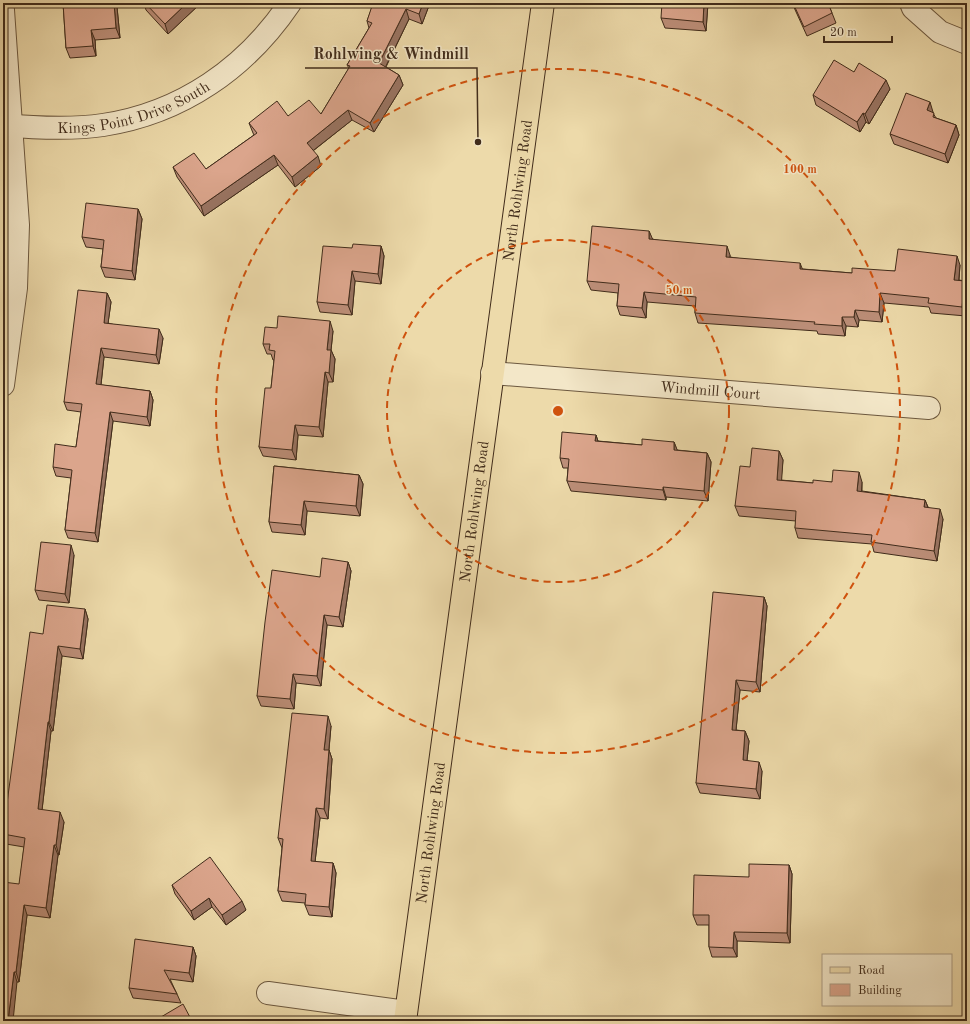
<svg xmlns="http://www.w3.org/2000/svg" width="970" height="1024" font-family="'Old Standard TT',serif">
	<rect width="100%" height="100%" fill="#eddaaa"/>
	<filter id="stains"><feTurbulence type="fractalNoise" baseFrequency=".005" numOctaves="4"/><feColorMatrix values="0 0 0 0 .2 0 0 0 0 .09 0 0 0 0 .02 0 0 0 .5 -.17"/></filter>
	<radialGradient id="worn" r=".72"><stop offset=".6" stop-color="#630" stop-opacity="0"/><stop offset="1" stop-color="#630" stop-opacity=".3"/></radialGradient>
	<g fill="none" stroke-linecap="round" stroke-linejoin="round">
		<defs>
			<g id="minor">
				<path d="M911,3L913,8L940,32L967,43"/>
				<path d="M3,10L18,225L16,288L3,385"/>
				<path id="s1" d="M3,125C36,128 70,130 103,125C182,113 246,68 290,3"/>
				<path id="s2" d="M492,373L929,408"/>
				<path d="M268,993L406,1012"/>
			</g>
			<g id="primary">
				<path id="s3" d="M405,1021L543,3"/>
			</g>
		</defs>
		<use href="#minor" stroke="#6c583f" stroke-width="24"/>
		<use href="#primary" stroke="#412c1b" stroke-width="24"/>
		<use href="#minor" stroke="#f3e7c8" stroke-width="22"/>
		<use href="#primary" stroke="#eddaaa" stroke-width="22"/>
	</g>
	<path fill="#bc8e78" stroke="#412c1b" d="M63,3H116L117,7L120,38L95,40L96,56L70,58L66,48Z
		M144,3H201L168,34L146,10Z
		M368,3H430L422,24L409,19L386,67L399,75L403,85L374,132L352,120L313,151L321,166L295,187L278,165L204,216L177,177L173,167L206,169L254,135L253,133L249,123L288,116L321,114L349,68L347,65L369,28L367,21L373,5Z
		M708,3L706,31L665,28L661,18Z
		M792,3H828L836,23L807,36Z
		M854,72L890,89L869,124L866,122L860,132L816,105L813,95Z
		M933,112V113L936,118L956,125L959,135L948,163L894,144L890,134Z
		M138,209L142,219L135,280L105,277L101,267L103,249L86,247L82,237Z
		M649,231L652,239L730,255V257L803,269L852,273L895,271L960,265L959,280L965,281L967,287V303L966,316L931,313L929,307L884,303L882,322L859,320L858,327L846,326L845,336L818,334L817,331L698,323L695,313V306L647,302L646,318L620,315L617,306L618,293L591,290L587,281Z
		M381,246L384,256L381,284L355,281L352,315L320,312L317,302L352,248Z
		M107,293L111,302L108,323L163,338L159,364L104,357L101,385L150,391L153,400L150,426L113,421L98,542L68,538L65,530L71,478L56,476L53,467L76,447L81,412L67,410L64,402Z
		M277,328L333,331L331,350L335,359L333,382H328L323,437L298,435L296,460L263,456L259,447L271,388L274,360H273L271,354H267L263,344Z
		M596,435L598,441L642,445L674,442L677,450L707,453L711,462L708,501L666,497V500L571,491L567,481L568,468H563L560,458Z
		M779,451L783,460L781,480L813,483L832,482H862V491L925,500L928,507L943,519L937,561L874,552L872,544L798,538L795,528L796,521L739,516L735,506L750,467Z
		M274,466L359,475L363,484L360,516L307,511L305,535L272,532L269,522Z
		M74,555L69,603L39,600L35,590Z
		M348,562L351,571L343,627L327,625L321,686L296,683L294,709L261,706L257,696L320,577Z
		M764,597L767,606L760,692L740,690L736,730L745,731L749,741L747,760L762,771L760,799L700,793L696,783Z
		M85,609L88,619L83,659L62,656L53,731H51L42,810L64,822L59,855H58L50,918L27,915L19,982H17L3,1021L24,847L6,844L3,835V833L43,634Z
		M331,726L329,750L332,759L328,819L320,818L315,862L333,863L336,873L332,917L309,915L305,905V903L282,901L278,891L282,848L278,838Z
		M789,865L792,874L790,943L737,941V957H712L709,947V925H697L693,915L749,877Z
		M172,885L246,910L226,925L212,907L194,920L175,894Z
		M193,947L196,956L193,982L170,979L177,994L181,1003L133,998L129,988Z"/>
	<path fill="#997462" stroke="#412c1b" d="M114,3H116L117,7L120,38L116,28Z
		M187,3H201L168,34L165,24Z
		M423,3H430L422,24L419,14Z
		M704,3H708L706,31L703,22Z
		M406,9L409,19L383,72L379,63Z
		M91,30L95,40L96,56L93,46Z
		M399,75L403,85L374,132L370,123Z
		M886,80L890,89L869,124L865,114Z
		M930,102L933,112L930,120L927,110Z
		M348,110L352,120L310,153L307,143Z
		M863,113L866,122L860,132L857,122Z
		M956,125L959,135L948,163L945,154Z
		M274,155L278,165L204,216L201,206Z
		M318,156L321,166L295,187L292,177Z
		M138,209L142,219L135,280L132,271Z
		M649,231L653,240L649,239Z
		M381,246L384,256L381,284L378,274Z
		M727,246L730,255L729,267L726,257Z
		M957,256L960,265L958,289L954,280Z
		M800,263L804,273L800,269Z
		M352,271L355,281L352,315L348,305Z
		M965,281L967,287V303L966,316L962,307Z
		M644,292L647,302L646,318L642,308Z
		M107,293L111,302L107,331L104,323Z
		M880,293L884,303L882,322L879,312Z
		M855,310L859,320L858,327L854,317Z
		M842,317L846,326L845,336L842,326Z
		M330,321L333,331L331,350L335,359L333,382L329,373L327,350Z
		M159,329L163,338L159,364L156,355Z
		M101,348L104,357L100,393L96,384Z
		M325,372L328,382L323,437L319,427Z
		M150,391L153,400L150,426L147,417Z
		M110,412L113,421L98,542L95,533Z
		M295,425L298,435L296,460L292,450Z
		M596,435L599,445L595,441Z
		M674,442L678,452L674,450Z
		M779,451L783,460L781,489L777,480Z
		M707,453L711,462L708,501L704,491Z
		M859,472L862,482L861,500L857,491Z
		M359,475L363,484L360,516L356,506Z
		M663,487L666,497V500L663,490Z
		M925,500L929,510L924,507Z
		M304,501L307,511L305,535L301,525Z
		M940,509L943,519L937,561L934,551Z
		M71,545L74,555L69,603L65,594Z
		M348,562L351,571L343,627L339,617Z
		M764,597L767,606L760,692L756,682Z
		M85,609L88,619L83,659L80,649Z
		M324,615L327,625L321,686L317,676Z
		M58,646L62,656L53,731L49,722Z
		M293,674L296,683L294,709L290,699Z
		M736,680L740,690L735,740L732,730Z
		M328,716L331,726L328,759L324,750Z
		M48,722L51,731L41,819L38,809Z
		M745,731L749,741L746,770L743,760Z
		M329,750L332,759L328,819L324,809Z
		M759,762L762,771L760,799L756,789Z
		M316,808L320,818L314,871L311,861Z
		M60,812L64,822L59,855L56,845Z
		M54,845L58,855L50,918L46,908Z
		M333,863L336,873L332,917L329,907Z
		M789,865L792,874L790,943L787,933Z
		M209,898L212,907L194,920L191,911Z
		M242,901L246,910L226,925L222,915Z
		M24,905L27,915L19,982L16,972Z
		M734,932L737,941V957L733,948Z
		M193,947L196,956L193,982L189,973Z
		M14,972L17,982L13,1021H8Z"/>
	<path fill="#dba58c" stroke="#412c1b" d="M63,3H114L116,28L91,30L93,46L66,48Z
		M145,3H187L165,24Z
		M373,3H423L419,14L406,9L379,63L399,75L370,123L348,110L307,143L318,156L292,177L274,155L201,206L173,167L194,153L206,169L257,133L249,123L277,101L288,116L309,100L321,114L350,66L347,65L372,23L367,21Z
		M662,3H704L703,22L661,18Z
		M793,3H828L832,13L804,27Z
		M834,60L854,72L859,63L886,80L865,114L863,113L857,122L813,95Z
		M906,93L930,102L927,110L934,113L933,117L956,125L945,154L890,134Z
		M86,203L138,209L132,271L101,267L104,240L82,237Z
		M592,226L649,231V239L727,246L726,257L800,263V269L852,273V268L895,271L898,249L957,256L954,280L965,281L962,307L928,303L929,298L880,293L879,312L855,310L854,317H842V326L814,324L815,322L695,313L696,297L644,292L642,308L617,306L619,284L587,281Z
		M353,244L381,246L378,274L352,271L348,305L317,302L323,246L352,248Z
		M78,290L107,293L104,323L159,329L156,355L101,348L96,384L150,391L147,417L110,412L95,533L65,530L72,470L53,467L55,444L76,447L82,404L64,402Z
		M278,316L330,321L327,350H331L329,373L325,372L319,427L295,425L292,450L259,447L265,388H271L275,351L269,350L270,344H263L265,327L277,328Z
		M562,432L596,435L595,441L642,445V439L674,442V450L707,453L704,491L663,487V490L567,481L569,459L560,458Z
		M752,448L779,451L777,480L813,483V480L832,482L833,470L859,472L857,491L925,500L924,507L940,509L934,551L871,542L872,535L795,528L796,511L735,506L740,466L750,467Z
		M274,466L359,475L356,506L304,501L301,525L269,522Z
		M41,542L71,545L65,594L35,590Z
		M322,558L348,562L339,617L324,615L317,676L293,674L290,699L257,696L265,622L272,570L320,577Z
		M713,592L764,597L756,682L736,680L732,730L745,731L743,760L759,762L756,789L696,783Z
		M47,605L85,609L80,649L58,646L49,722H48L38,809L60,812L56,845H54L46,908L24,905L16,972H14L8,1021H3V882L19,884L25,838L3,834V833L30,632L43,634Z
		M292,713L328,716L324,750H329L324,809L316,808L311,861L333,863L329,907L305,905L306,894L278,891L283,839L278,838Z
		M210,857L242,901L222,915L209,898L191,911L172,885Z
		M749,864L789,865L787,933L734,932L733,948L709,947V915H693L694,875L749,877Z
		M135,939L193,947L189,973L164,970L177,994L129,988Z
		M183,1004L192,1021H160L163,1020L161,1017Z
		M55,1019L70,1021H54Z"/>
	<g fill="none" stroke="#cf520e" stroke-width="2" stroke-dasharray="7 5">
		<circle cx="558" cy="411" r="171"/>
		<circle cx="558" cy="411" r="342"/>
	</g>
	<g text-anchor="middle" stroke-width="3" stroke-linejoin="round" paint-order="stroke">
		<g font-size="15" fill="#412c1b" stroke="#f3e7c8">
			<text dy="5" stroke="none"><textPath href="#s1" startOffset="134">Kings Point Drive South</textPath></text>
			<text dy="5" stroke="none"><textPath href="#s3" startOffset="838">North Rohlwing Road</textPath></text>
			<text dy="5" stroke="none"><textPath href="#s2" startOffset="219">Windmill Court</textPath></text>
			<text dy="5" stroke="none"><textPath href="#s3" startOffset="514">North Rohlwing Road</textPath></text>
			<text dy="5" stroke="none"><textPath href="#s3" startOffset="190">North Rohlwing Road</textPath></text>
		</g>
	</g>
	<circle cx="558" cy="411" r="6" fill="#cf520e" stroke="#f3e7c8" stroke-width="2"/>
	<g font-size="12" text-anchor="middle" font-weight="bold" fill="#cf520e" stroke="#f3e7c8" stroke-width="3" stroke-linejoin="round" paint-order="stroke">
		<text x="800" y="173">100 m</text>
		<text x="679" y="294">50 m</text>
	</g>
	<path fill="none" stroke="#412c1b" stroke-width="1.5" d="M478 142L477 68H305"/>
	<circle fill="#412c1b" stroke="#f3e7c8" stroke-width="1.5" cx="478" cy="142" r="4"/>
	<g font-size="16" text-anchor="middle" font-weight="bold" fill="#412c1b" stroke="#f3e7c8" stroke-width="3" stroke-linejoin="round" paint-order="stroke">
		<text x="391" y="59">Rohlwing &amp; Windmill</text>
	</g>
	<rect width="970" height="1024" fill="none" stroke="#eddaaa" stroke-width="16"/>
	<rect x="4" y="4" width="962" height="1016" fill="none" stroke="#412c1b" stroke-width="2"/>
	<rect x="8" y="8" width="954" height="1008" fill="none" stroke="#412c1b"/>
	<rect x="822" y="954" width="130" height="52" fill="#f3e7c8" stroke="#ac9c83"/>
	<rect x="830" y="967" width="20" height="6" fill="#eddaaa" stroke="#ac9c83"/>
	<text x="858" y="974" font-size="12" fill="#412c1b">Road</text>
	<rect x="830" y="984" width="20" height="12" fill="#dba58c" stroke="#ac9c83"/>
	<text x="858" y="994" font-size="12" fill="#412c1b">Building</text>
	<path d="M824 36v6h68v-6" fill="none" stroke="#412c1b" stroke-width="2"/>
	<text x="830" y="36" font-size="12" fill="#412c1b" stroke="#f3e7c8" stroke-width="3" paint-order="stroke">20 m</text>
	<rect width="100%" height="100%" filter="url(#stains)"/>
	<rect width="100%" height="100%" fill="url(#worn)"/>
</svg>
